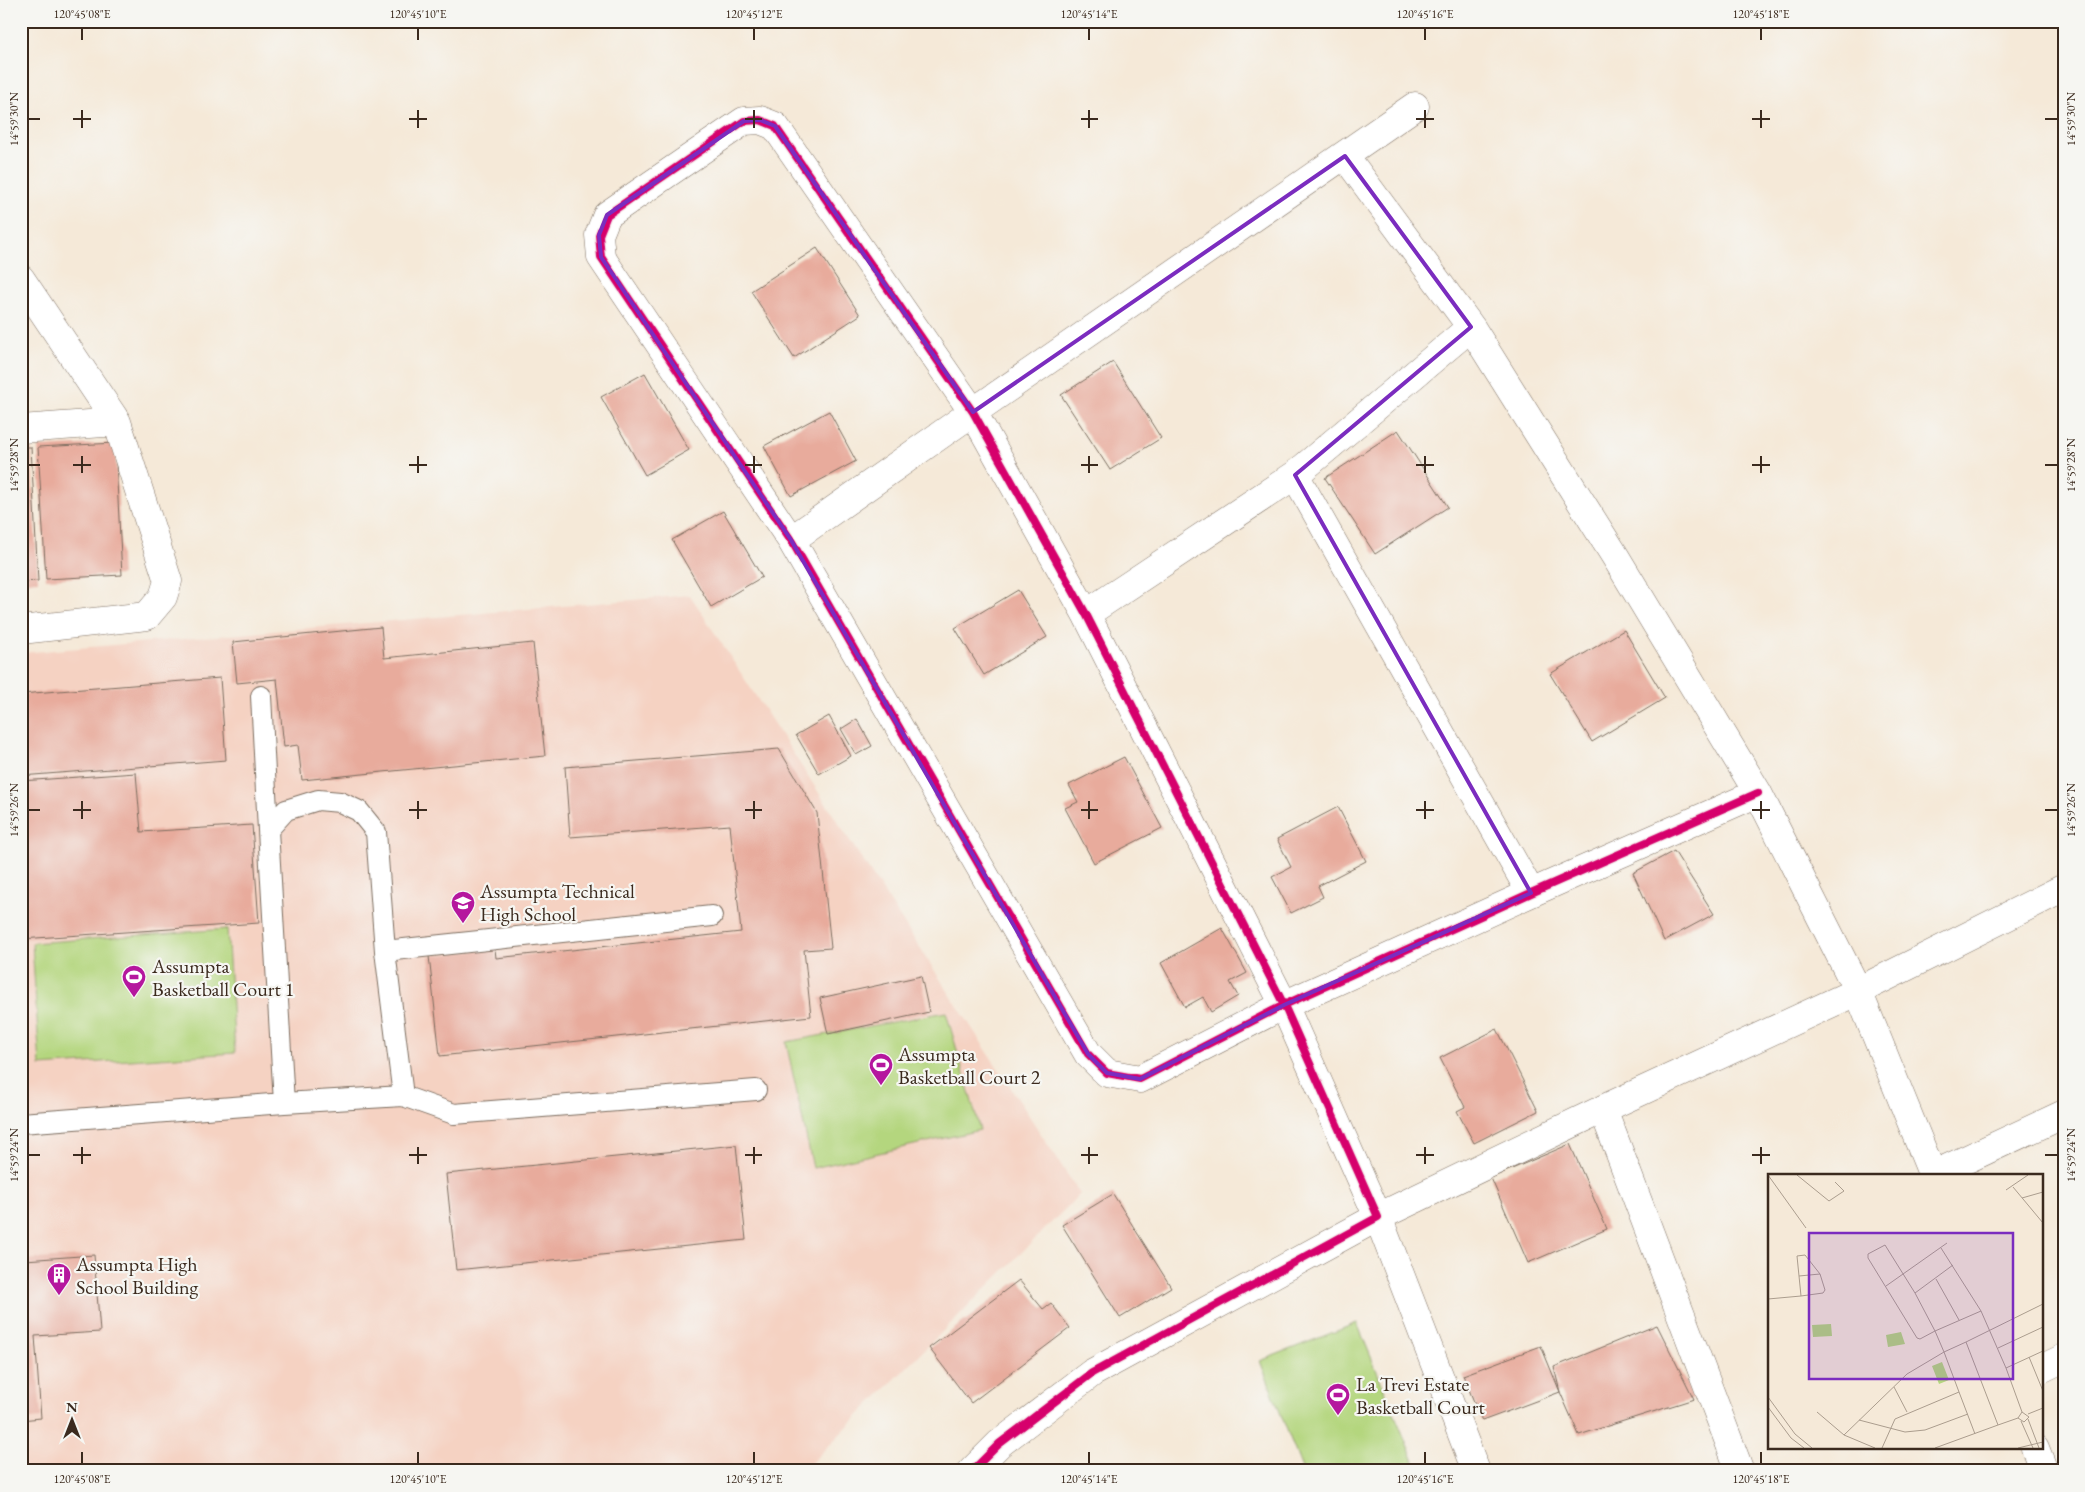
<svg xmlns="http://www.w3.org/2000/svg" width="2085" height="1492" font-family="'EB Garamond',serif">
	<rect width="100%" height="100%" fill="#f6f6f2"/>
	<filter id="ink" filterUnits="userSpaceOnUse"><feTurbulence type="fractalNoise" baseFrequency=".02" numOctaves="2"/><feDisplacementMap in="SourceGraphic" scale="10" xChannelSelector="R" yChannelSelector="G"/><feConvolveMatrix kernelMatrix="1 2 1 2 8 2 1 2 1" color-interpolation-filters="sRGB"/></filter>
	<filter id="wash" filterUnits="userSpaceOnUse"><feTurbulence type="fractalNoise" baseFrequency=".0096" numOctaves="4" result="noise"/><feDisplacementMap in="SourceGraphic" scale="20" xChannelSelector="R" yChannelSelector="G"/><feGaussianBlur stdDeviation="1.12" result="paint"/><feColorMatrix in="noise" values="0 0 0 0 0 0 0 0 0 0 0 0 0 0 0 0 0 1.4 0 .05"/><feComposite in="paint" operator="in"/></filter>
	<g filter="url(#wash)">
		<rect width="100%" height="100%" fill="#f5e9d8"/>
		<path fill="#f5d2c2" d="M690,595L1080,1194L803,1471H21V653Z"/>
		<path fill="#b4d67e" stroke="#78804e" d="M227,929L235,1053L40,1066L32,943Z
			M946,1012L980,1130L813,1168L786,1042Z
			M1357,1323L1418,1471H1303L1260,1361Z"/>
		<g id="blocks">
			<path fill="#e8ab9c" d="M817,248L860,315L794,358L751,291Z
				M1113,362L1161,438L1110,470L1061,395Z
				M645,373L689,450L645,475L601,397Z
				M829,411L856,461L791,496L764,446Z
				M1398,430L1448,507L1375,554L1325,478Z
				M115,443L122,575L46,579L38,447Z
				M21,447H31L38,581L21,582Z
				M723,511L762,577L711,607L672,540Z
				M1018,590L1047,637L984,675L955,628Z
				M381,627L384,658L533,643L545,756L302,780L298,745L284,747L277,679L237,683L233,642Z
				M1624,630L1665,698L1592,742L1550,674Z
				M220,678L226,760L21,776V694Z
				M829,716L851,756L819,774L796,735Z
				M857,719L872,746L856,755L841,729Z
				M779,749L817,813L831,948L804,950L811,1016L440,1056L429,956L495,949L496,958L741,932L730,825L570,837L565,767Z
				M1124,757L1162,828L1094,863L1065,808L1078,802L1069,785Z
				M136,773L141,832L252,825L259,923L21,939V781Z
				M1338,807L1366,861L1318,886L1323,897L1291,913L1272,877L1291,867L1277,839Z
				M1674,851L1714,914L1664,941L1633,873Z
				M1222,928L1247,973L1230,982L1238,996L1211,1012L1203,997L1185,1007L1161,963Z
				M921,976L929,1012L828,1034L820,998Z
				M1497,1029L1538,1111L1474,1143L1457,1111L1465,1107L1440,1058Z
				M1570,1144L1607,1229L1528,1263L1491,1178Z
				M736,1145L746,1240L456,1270L446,1174Z
				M1113,1194L1171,1287L1120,1318L1062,1225Z
				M21,1226L25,1260L94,1255L100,1332L35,1336L41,1418L21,1420Z
				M1019,1280L1043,1309L1051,1303L1070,1328L971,1403L929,1348Z
				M1657,1325L1694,1399L1579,1435L1560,1392L1482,1421L1463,1375L1541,1346L1560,1392L1554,1367Z"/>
		</g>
	</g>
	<g filter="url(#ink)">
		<use href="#blocks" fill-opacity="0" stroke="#7c6d5f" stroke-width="1"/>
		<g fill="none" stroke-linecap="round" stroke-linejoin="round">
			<defs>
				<path id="service" d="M261,696L268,830
					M385,951L712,916
					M284,1103L268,830L286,810L318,800L340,802L359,811L376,832L385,951L403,1096
					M21,1123L284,1103L403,1096L454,1114L756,1090"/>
				<path id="minor" d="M1345,156L1471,327L1615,556L1758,793L1858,991L1933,1176
					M21,279L117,422L168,581L163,597L147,616L21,630
					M21,429L117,422
					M1295,475L1531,893
					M791,540L973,412L1415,106
					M1086,614L1295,475L1471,327
					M1603,1109L1858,991L2064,888
					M1933,1175L2064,1114
					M2041,1369L2064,1358
					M2035,1448L2044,1471
					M972,1471L999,1444L1092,1373L1378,1217L1284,1005L1086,614L973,412L775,126L760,120L744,121L607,215L599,235L601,257L791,540L1088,1054L1107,1073L1140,1079L1284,1005L1531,893L1758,793
					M1476,1471L1378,1217L1603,1109L1740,1471"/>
			</defs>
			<use href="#service" stroke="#7c6d5f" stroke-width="22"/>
			<use href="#minor" stroke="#7c6d5f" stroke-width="29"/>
			<use href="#service" stroke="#fff" stroke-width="20"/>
			<use href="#minor" stroke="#fff" stroke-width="28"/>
			<defs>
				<path id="cycleway" d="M972,1471L999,1444L1092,1373L1378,1217L1284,1005L1086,614L973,412L775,126L760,120L744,121L607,215L599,235L601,257L791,540L1088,1054L1107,1073L1140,1079L1284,1005L1531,893L1758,793"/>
			</defs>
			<use href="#cycleway" stroke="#f6f6f2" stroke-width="11"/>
			<use href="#cycleway" stroke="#d6006c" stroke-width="8"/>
		</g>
	</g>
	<path fill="none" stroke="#7b2cbf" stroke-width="4" stroke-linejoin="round" d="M760,120L775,126L973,412L1345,156L1471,327L1295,475L1531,893L1284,1005L1140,1079L1107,1073L1088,1054L791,540L601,257L599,235L607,215L744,121Z"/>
	<path fill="none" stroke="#3b2a1e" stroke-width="2" d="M82,28V40M418,28V40M754,28V40M1089,28V40M1425,28V40M1761,28V40M82,110V128M418,110V128M754,110V128M1089,110V128M1425,110V128M1761,110V128M28,119H40M73,119H91M409,119H427M745,119H762M1081,119H1098M1416,119H1434M1752,119H1770M2045,119H2058M82,456V473M418,456V473M754,456V473M1089,456V473M1425,456V473M1761,456V473M28,465H40M73,465H91M409,465H427M745,465H762M1081,465H1098M1416,465H1434M1752,465H1770M2045,465H2058M82,801V819M418,801V819M754,801V819M1089,801V819M1425,801V819M1761,801V819M28,810H40M73,810H91M409,810H427M745,810H762M1081,810H1098M1416,810H1434M1752,810H1770M2045,810H2058M82,1147V1164M418,1147V1164M754,1147V1164M1089,1147V1164M1425,1147V1164M1761,1147V1164M28,1155H40M73,1155H91M409,1155H427M745,1155H762M1081,1155H1098M1416,1155H1434M1752,1155H1770M2045,1155H2058M82,1452V1464M418,1452V1464M754,1452V1464M1089,1452V1464M1425,1452V1464M1761,1452V1464"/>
	<defs>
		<symbol id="school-pin" viewBox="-11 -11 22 30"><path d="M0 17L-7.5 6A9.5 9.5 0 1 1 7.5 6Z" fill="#b5179e" stroke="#f6f6f2"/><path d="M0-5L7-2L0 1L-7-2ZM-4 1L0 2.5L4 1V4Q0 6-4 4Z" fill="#fff"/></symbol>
		<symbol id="stadium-pin" viewBox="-11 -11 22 30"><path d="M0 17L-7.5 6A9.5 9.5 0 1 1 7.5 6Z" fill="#b5179e" stroke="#f6f6f2"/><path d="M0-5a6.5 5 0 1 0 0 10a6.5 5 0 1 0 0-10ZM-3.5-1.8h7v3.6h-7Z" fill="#fff"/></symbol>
		<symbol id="building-pin" viewBox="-11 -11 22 30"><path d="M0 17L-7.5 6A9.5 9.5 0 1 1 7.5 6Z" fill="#b5179e" stroke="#f6f6f2"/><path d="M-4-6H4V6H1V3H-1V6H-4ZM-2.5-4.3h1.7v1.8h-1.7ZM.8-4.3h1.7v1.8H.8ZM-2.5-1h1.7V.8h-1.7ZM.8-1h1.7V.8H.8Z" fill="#fff"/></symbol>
	</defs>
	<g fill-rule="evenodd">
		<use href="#school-pin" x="449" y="889" width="28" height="38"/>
		<use href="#stadium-pin" x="120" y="963" width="28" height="38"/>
		<use href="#stadium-pin" x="867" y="1051" width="28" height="38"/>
		<use href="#building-pin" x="45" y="1261" width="28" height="38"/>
		<use href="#stadium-pin" x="1324" y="1381" width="28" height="38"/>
	</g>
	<g text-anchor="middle" stroke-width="4.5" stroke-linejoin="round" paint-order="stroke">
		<g font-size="20" fill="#3b2a1e" stroke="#f6f6f2" text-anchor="start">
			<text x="480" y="898">Assumpta Technical<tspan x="480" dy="23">High School</tspan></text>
			<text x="152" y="973">Assumpta<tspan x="152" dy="23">Basketball Court 1</tspan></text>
			<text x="898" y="1061">Assumpta<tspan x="898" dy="23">Basketball Court 2</tspan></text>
			<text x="76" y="1271">Assumpta High<tspan x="76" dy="23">School Building</tspan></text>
			<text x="1356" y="1391">La Trevi Estate<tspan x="1356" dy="23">Basketball Court</tspan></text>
		</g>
	</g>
	<g transform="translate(1768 1174)">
		<rect width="275" height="275" fill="#f5e9d8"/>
		<path d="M63,150L64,162L45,163L44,151ZM133,158L137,170L120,173L118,161ZM174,188L181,206L171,210L164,192Z" fill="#b4d67e"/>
		<path fill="none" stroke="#ab9d8e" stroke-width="1" d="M0,1L38,54M29,1L61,27L76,17L67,8M245,13L275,49M238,16L260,1M254,24L275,18M173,74L213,137L238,194L275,177M31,102L52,100M168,105L191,146M118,112L179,69M147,119L185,91M0,125L33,122L55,119L57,116L52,100L37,81L29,82L33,122M198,168L275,130M230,174L275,153M261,183L275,217M238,194L254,238M126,213L139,238M191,218L207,260M0,223L27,260L44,274M0,233L23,264L36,274M49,238L76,261L107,274M260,240L275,234M260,245L271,274M91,246L137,258L157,256L200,240M253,247L265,274M76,261L139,200L176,178L167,157L147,119L117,71L100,80V84L149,164L152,165L167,157L213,137M114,274L127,245L191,218L176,178L198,168L230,251L250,244L254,238L261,243L256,248L250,244M167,274L230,251M250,274L275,268"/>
		<path fill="#7b2cbf" fill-opacity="0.15" stroke="#7b2cbf" stroke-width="2.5" d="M41,59H245V205H41Z"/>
		<rect width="275" height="275" fill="none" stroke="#3b2a1e" stroke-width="2.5"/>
	</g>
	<rect width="2085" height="1492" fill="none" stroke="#f6f6f2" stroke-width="55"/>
	<g transform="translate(72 1420)" stroke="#f6f6f2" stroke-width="4" paint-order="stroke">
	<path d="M0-4L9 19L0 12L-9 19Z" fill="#3b2a1e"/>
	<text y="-8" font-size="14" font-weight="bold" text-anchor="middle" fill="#3b2a1e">N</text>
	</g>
	<rect x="28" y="28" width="2030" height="1436" fill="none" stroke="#3b2a1e" stroke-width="2"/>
	<g font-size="12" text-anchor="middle" fill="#3b2a1e">
		<text x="82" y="18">120°45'08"E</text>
		<text x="418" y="18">120°45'10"E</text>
		<text x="754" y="18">120°45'12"E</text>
		<text x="1089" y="18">120°45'14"E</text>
		<text x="1425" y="18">120°45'16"E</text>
		<text x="1761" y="18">120°45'18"E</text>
		<text transform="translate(14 119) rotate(-90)" y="4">14°59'30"N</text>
		<text transform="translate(2071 119) rotate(-90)" y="4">14°59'30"N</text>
		<text transform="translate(14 465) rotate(-90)" y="4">14°59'28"N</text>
		<text transform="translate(2071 465) rotate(-90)" y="4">14°59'28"N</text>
		<text transform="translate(14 810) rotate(-90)" y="4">14°59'26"N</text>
		<text transform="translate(2071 810) rotate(-90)" y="4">14°59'26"N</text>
		<text transform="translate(14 1155) rotate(-90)" y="4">14°59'24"N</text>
		<text transform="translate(2071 1155) rotate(-90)" y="4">14°59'24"N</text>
		<text x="82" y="1483">120°45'08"E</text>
		<text x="418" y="1483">120°45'10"E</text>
		<text x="754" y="1483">120°45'12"E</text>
		<text x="1089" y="1483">120°45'14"E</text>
		<text x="1425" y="1483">120°45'16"E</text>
		<text x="1761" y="1483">120°45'18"E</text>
	</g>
</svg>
